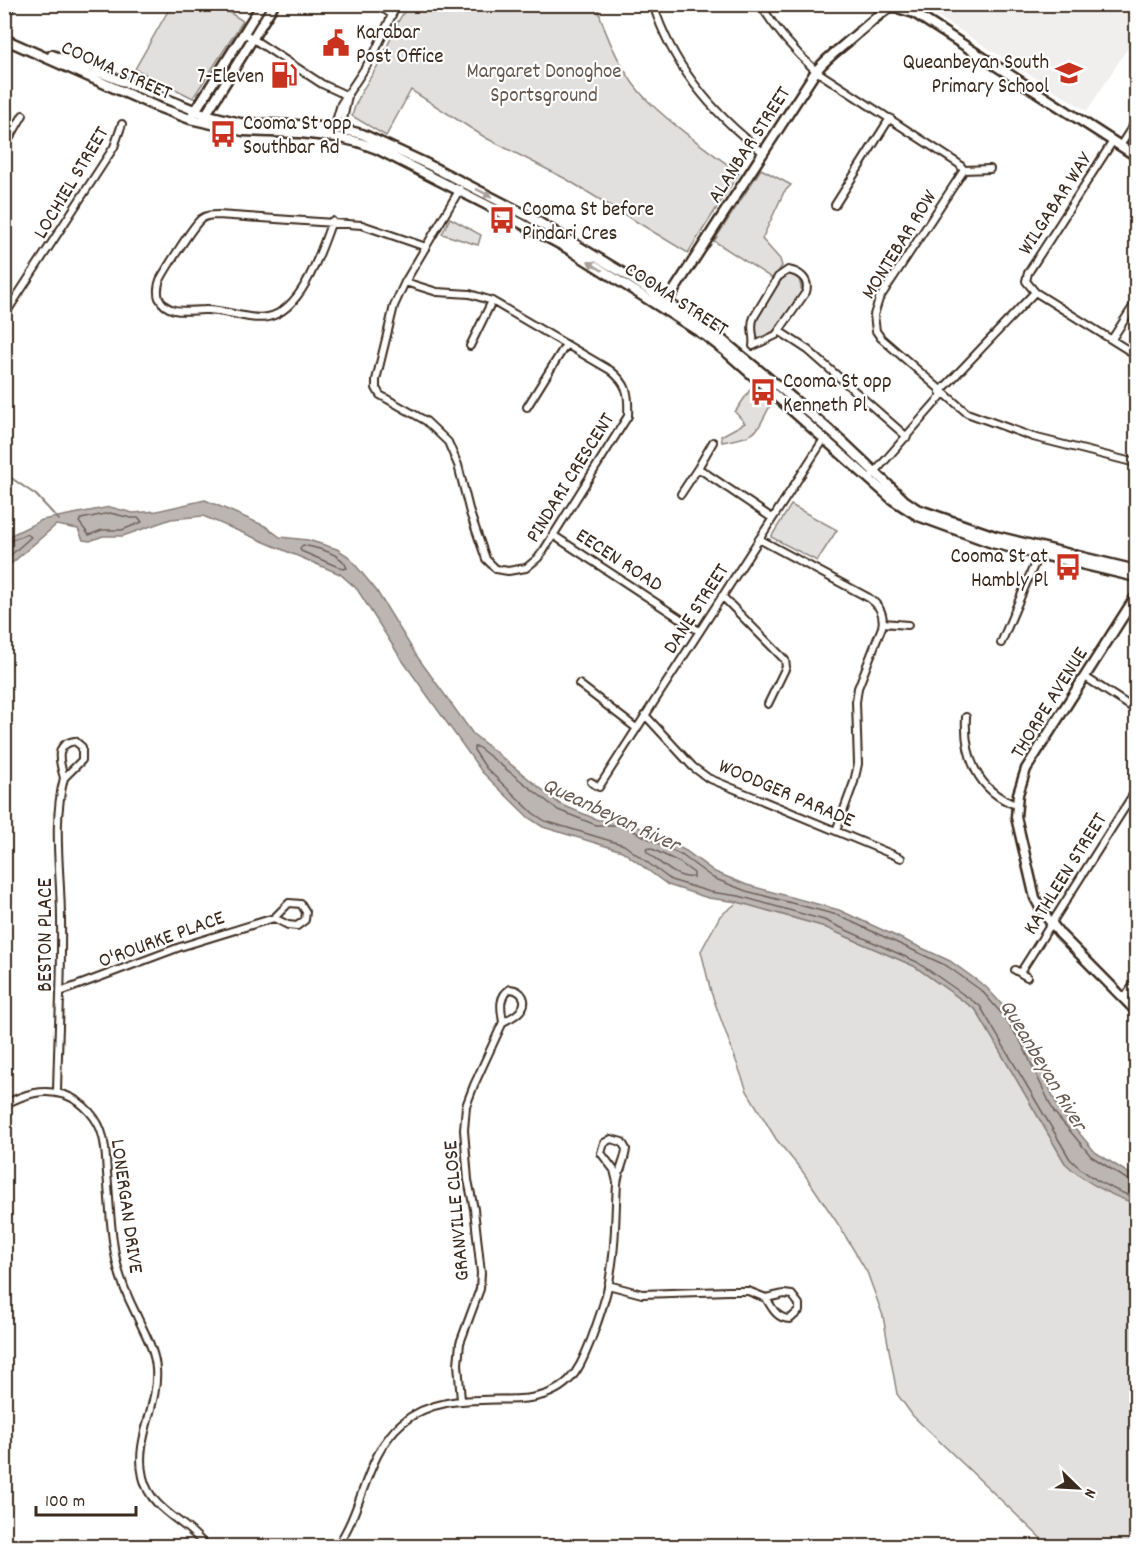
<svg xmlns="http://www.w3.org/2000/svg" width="1141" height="1551" font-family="Dekko,sans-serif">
	<rect width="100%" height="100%" fill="#fff"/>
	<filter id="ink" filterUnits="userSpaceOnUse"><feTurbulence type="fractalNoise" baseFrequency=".0167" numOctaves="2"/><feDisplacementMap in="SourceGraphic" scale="12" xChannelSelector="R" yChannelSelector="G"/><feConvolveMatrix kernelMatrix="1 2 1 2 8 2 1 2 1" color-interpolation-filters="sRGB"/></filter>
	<g filter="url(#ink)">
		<path fill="#f1efee" d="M920,5H1136V35L1087,111Z"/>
		<path fill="#e2e0de" stroke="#8e857e" stroke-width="1.5" d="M172,4L218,5L243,21L193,98L135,69Z
			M410,5H597C605,36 625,79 648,101C676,128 708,150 739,173L688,253L566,179L486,138L411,90L386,136L352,116C358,92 371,79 382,58C391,40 396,19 410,5Z
			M761,169L791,185L784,192L762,239L780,259L782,266L773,279L714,241Z
			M450,218L481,235L478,245L442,234Z
			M787,275H792L799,279L802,291C793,307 779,336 758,338C756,333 754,329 755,324C757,312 777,281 787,275Z
			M752,387L771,404C754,436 759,435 722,442L721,436L745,423L735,412Z
			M791,505L837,530L817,561L771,537Z
			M738,902L822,926L914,966L976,1010L1065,1163L1107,1192L1136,1204V1523L1128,1546H1049L913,1416L897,1394L883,1316L867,1272L838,1224L803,1172L776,1139L747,1091L711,992L701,951L720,916Z"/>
		<path fill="#bcb6b3" stroke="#887e77" stroke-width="1.5" d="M205,500L265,526L280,537L308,540L337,549L348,556L376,590L416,655L473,734L560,804L598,820L623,819L686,851L715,872L747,885L839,910L950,961L986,987L1006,1009L1027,1039L1059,1109L1095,1152L1136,1178V1204C1110,1195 1084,1182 1065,1163L976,1010L914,966L822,926L738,902L708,898L668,885L622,851L543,827L529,818L482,772L400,657L357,589L340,574L203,516L171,519L123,536H103L90,541L83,540L78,529L56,525L5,569V538L42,520L110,507L133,513L157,511Z"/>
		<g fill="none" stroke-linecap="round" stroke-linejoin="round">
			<path stroke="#6f625a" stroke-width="1.5" d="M110,513L131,518H139L142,522L122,530H102L89,535L79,522L81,519Z
				M4,543L27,534L31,537L4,561
				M303,545C317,548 342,553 347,568L343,569L301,551L300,548Z
				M650,848L679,862L694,873V877C677,880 660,862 647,852L646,849Z
				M1136,1183L1131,1182L1091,1156L1054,1112L1021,1042L1001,1013L982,991L947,966L837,915L746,891L713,878L683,856L622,825H596L558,810L478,747H474V750L486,768L533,813L545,821L624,845L671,880L710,892L739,896L824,920L917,962L980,1006L1070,1159C1087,1177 1113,1190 1136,1198"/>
			<path stroke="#887e77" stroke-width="2" d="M4,473L36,495L59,520"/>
			<defs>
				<path id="street" d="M377,4L391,14
					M653,4C672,65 714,115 764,153
					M760,4C776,30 794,51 816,71L959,164L964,170L990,169
					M244,33L322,84L348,96
					M334,128L341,104L373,56L397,4
					M341,129L348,96
					M1113,141L1028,273L1026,281L1035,292L1136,355
					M1120,146L1136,121
					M4,148L23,115
					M964,170L879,299L874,315L876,331L881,338L967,413L1033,437L1136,463
					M835,205L890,118
					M332,221C321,250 303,310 268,317C247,321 226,309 204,310C189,310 168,316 159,298C157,293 158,285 160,280C166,269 192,227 201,219C206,215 212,215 218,215L362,225L426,247
					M788,270C799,272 810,279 806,292L776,335L753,346C755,336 749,327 754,317L778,277Z
					M405,282L437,292L470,294L492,301L610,370C628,384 629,394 628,416L544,550L538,558L526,568L508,571L496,569L486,559L470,513L458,465L448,442L426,421L380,395L376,388V380L394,306L405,282L460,189
					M4,316L114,147L122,124
					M779,331L808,350L907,437
					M1112,339L1136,302
					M470,346L492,301
					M940,392L1035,292
					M527,407L565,346
					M698,468L713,442
					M869,479L943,394
					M681,494L698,468L772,518
					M553,535L699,631
					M759,539L869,598C879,605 885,614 882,627L858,688L856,702L858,764L854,782L836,831
					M722,596L785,660L786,667L768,704
					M883,623L908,625
					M1001,643L1040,551
					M1085,677L1136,710
					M579,684L636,728
					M645,715L693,767L708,778L901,858
					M966,717C964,756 977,791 1016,805
					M75,741L82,747V760L64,778C60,763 53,744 75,741Z
					M591,782L599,787L824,439
					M1015,970L1027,977
					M1020,973L1136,790
					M510,989C522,990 529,1001 520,1011C516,1016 509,1019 503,1022C501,1009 498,997 510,989Z
					M60,992L180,947L274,918L289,903L301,904L306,912L305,920L297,926L288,925L274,918
					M1124,999L1136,981
					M57,1093C58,1035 62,977 61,919C61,872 52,824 64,778
					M4,1105C24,1094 43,1088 65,1095C83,1101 99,1119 103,1137C106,1149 106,1161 107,1173C110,1203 110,1234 117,1264C121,1282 128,1298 136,1314C144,1332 155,1350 156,1369C159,1405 134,1440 143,1477C151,1512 187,1520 205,1546
					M608,1285L642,1294L729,1291H748L766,1298
					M784,1294L792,1295L799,1304V1311L790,1319C777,1319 772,1308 766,1298Z
					M461,1400L458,1364L460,1343L480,1289L481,1273L474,1209L468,1180L464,1130L466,1106L474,1085L503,1022
					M337,1546C364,1508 365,1455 402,1423C436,1395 479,1401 520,1399C538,1398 556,1393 569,1380C580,1369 585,1354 591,1340C599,1318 608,1294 611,1270C616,1242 615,1213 617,1184C618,1172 625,1161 626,1149L622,1142L611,1139L604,1143L601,1153L614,1170L617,1182"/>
				<path id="secondary" d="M894,7L914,13L1136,156
					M4,17L10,4
					M4,39L155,106L190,119L243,131L300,133L336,137L358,142L377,149L487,205L567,248L706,336L724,350L893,500L918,516L992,543L1136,577
					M52,55L109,76L204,114L240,123L297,125L341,129L362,134L427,164L530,217L623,273L715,334L784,391L843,442L904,500L917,509L995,536L1136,570
					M192,116L262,4
					M203,119L274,4
					M664,306L816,71C829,55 844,46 859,32C869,24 878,15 889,8
					M1136,596L1026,769L1018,794L1016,817L1035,898L1042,911L1060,934L1136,1011"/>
			</defs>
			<use href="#street" stroke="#3b2a1e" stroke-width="10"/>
			<use href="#secondary" stroke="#3b2a1e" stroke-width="13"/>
			<use href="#street" stroke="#fff" stroke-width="6"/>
			<use href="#secondary" stroke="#fff" stroke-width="8"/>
		</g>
		<defs><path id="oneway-solid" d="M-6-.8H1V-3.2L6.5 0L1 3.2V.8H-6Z" transform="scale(1.5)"/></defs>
		<g fill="#a79f9a">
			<use href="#oneway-solid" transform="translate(484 193) rotate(27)"/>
			<use href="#oneway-solid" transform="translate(595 266) rotate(-148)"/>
		</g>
	</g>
	<defs>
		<symbol id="civic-bare" viewBox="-9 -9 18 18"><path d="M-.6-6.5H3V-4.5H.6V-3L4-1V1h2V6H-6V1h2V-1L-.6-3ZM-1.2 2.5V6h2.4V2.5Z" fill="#c8321e" stroke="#fff" stroke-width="2.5" paint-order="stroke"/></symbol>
		<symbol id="school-bare" viewBox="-9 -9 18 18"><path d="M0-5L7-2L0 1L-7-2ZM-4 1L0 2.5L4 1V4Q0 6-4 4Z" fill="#c8321e" stroke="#fff" stroke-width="2.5" paint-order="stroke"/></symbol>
		<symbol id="fuel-bare" viewBox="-9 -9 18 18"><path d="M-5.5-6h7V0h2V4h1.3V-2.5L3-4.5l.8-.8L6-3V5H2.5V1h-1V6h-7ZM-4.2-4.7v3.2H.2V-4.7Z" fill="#c8321e" stroke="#fff" stroke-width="2.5" paint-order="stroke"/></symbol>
		<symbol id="bus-bare" viewBox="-9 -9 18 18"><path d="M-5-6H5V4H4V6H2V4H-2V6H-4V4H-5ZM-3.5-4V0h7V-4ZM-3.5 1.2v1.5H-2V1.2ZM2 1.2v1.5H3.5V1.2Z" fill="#c8321e" stroke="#fff" stroke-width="2.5" paint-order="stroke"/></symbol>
	</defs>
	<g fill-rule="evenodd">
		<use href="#civic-bare" x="317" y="24" width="38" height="38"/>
		<use href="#school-bare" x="1050" y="54" width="38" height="38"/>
		<use href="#fuel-bare" x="265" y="56" width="38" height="38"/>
		<use href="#bus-bare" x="204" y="115" width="38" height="38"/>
		<use href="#bus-bare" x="483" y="201" width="38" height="38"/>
		<use href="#bus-bare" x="744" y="373" width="38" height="38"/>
		<use href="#bus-bare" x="1049" y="548" width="38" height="38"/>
	</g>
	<g text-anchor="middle" stroke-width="4.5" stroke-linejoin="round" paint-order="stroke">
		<g font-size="21" fill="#3b2a1e" stroke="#fff" text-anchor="start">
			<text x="356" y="38">Karabar<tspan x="356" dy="24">Post Office</tspan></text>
			<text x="1049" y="68" text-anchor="end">Queanbeyan South<tspan x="1049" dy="24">Primary School</tspan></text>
			<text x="264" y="82" text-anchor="end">7-Eleven</text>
			<text x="243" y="129">Cooma St opp<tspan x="243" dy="24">Southbar Rd</tspan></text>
			<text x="522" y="215">Cooma St before<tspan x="522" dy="24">Pindari Cres</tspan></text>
			<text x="783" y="387">Cooma St opp<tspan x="783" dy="24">Kenneth Pl</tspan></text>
			<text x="1048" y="562" text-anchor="end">Cooma St at<tspan x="1048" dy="24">Hambly Pl</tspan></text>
		</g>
		<g font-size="21" fill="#3b2a1e" stroke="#fff">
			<text transform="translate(117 69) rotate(24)" y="7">COOMA STREET</text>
			<text transform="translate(748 144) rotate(-57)" y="7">ALANBAR STREET</text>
			<text transform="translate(70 182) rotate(-59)" y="7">LOCHIEL STREET</text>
			<text transform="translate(1054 203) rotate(-57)" y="7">WILGABAR WAY</text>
			<text transform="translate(898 244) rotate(-58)" y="7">MONTEBAR ROW</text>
			<text transform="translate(677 298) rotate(33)" y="7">COOMA STREET</text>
			<text transform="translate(569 477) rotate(-58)" y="7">PINDARI CRESCENT</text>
			<text transform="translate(620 559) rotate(33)" y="7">EECEN ROAD</text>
			<text transform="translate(695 608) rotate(-57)" y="7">DANE STREET</text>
			<text transform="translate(1048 702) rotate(-58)" y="7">THORPE AVENUE</text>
			<text transform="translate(787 792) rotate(23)" y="7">WOODGER PARADE</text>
			<text transform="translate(1064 873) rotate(-58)" y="7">KATHLEEN STREET</text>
			<text transform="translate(44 935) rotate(-90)" y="7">BESTON PLACE</text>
			<text transform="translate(161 938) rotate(-20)" y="7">O'ROURKE PLACE</text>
			<text transform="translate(128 1206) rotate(82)" y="7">LONERGAN DRIVE</text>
			<text transform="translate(455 1211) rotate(-95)" y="7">GRANVILLE CLOSE</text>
		</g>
		<g font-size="21" fill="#65584e" stroke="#fff">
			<text x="544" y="77">Margaret Donoghoe<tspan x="544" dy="24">Sportsground</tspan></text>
		</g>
		<g font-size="22" font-style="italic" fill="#685b52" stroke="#fff">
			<text transform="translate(612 813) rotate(25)" y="8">Queanbeyan River</text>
			<text transform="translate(1045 1064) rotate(59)" y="8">Queanbeyan River</text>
		</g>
	</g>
	<rect width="1141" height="1551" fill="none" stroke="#fff" stroke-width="24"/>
	<rect x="12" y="12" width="1117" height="1527" fill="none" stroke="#3b2a1e" stroke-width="2" filter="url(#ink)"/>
	<g transform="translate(1078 1488) rotate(114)" stroke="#ffffff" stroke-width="4.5" paint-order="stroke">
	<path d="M0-4.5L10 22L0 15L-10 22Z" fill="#3b2a1e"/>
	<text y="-9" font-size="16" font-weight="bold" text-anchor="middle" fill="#3b2a1e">N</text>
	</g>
	<path d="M36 1506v9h100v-9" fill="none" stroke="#3b2a1e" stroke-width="3"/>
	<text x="45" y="1506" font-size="18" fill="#3b2a1e" stroke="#ffffff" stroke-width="4.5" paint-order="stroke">100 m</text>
</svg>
